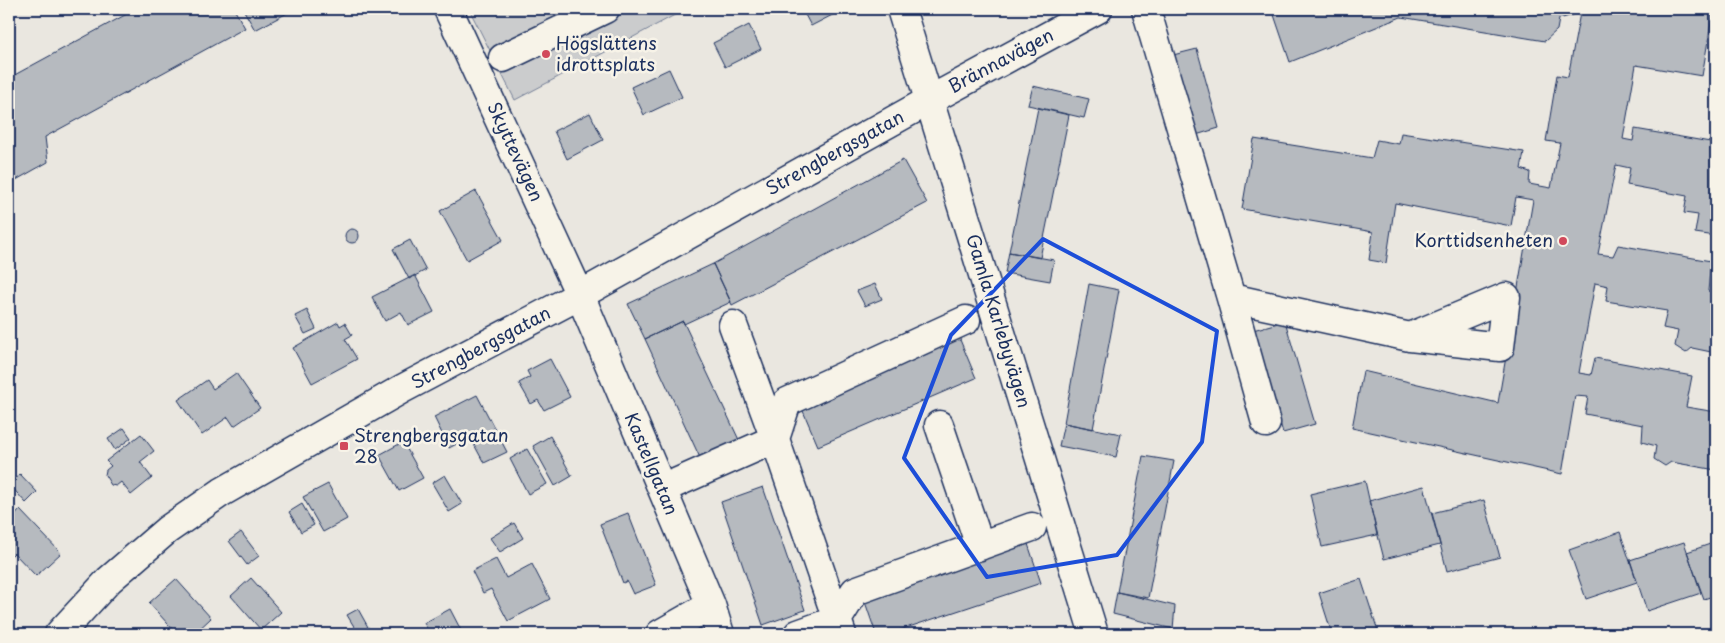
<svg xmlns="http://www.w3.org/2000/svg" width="1725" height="643" font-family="'Playpen Sans',sans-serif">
	<rect width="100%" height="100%" fill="#eae7e0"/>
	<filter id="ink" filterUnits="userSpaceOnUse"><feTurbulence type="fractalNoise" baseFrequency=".02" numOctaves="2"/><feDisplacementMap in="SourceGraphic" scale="10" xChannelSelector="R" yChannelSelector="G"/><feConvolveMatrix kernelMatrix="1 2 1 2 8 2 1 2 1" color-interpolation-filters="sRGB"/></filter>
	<g filter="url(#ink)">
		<path fill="#cbcccd" stroke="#737e96" d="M469,9H686L515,100Z"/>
		<path fill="#b6babf" stroke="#1b2f5e" d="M136,9H234L245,28L45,137L48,162L9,184V78Z
			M243,9H295L255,30Z
			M802,9H844L811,26Z
			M1272,9H1702L1713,11L1702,76L1636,65L1623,139L1633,141L1635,129L1716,143V236L1695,233L1698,215L1684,213L1687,196L1627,185L1630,168L1616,165L1598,254L1613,256L1618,245L1711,261L1708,291L1716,293V353L1692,348L1686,353L1675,346L1678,331L1663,328L1667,311L1606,301L1608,286L1595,283L1579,373L1591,375L1595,358L1692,376L1686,407L1716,412V470L1671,462L1665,466L1654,459L1656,446L1642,442L1643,425L1585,414L1588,397L1575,396L1562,474L1352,428L1363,371L1498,403L1533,200L1516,197L1511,226L1395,203L1386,263L1369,260L1373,232L1242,209L1254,139L1372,158L1377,140L1399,144L1401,133L1524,152L1521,169L1530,172L1529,184L1551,188L1560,143L1546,141L1557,75L1568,77L1580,13L1559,19L1557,30L1545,41L1401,17L1290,62Z
			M749,25L761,49L725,67L713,43Z
			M1197,49L1219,128L1196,135L1173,55Z
			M669,69L682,97L644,115L631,87Z
			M1033,86L1089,99L1084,118L1028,105Z
			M1038,108L1069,115L1040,258L1009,252Z
			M590,113L603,140L567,159L554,131Z
			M903,160L927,203L732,305L713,264Z
			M476,191L503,240L467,260L440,211Z
			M345 236a7 7 0 1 1 14 0a7 7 0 1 1-14 0Z
			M410,240L426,270L409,279L393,249Z
			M1009,252L1054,260L1050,281L1005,273Z
			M713,264L731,302L684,324L683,321L645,339L628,304Z
			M415,275L434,312L408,325L401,312L385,321L372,297Z
			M875,284L882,299L865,306L857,291Z
			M1089,284L1119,290L1093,429L1064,423Z
			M307,310L316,329L305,334L295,316Z
			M683,321L740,442L701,460L645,339Z
			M1285,321L1315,424L1283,433L1253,330Z
			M338,322L340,326L345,323L352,335L345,339L357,359L312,383L293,348Z
			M958,335L976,378L818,446L800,404Z
			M550,359L570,397L544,410L538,400L531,404L519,383L530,377L527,371Z
			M236,373L260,408L234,426L228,417L202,435L178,400L207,380L213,389Z
			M477,395L507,452L484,463L470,437L449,448L434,417Z
			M1064,423L1121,434L1116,457L1059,446Z
			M124,428L131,438L115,450L108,439Z
			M141,434L154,451L140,462L152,478L131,495L121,482L116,486L111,485L105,475L106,470L111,466L106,461Z
			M550,436L572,476L555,486L533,446Z
			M403,442L423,478L399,491L379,455Z
			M527,449L547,484L528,494L510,459Z
			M1143,456L1174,461L1148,598L1117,592Z
			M20,474L37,492L26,503L9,484Z
			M445,475L462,504L449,512L432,483Z
			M1365,481L1377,535L1322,547L1310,494Z
			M328,484L347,519L323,532L303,497Z
			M1424,486L1440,545L1384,559L1369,501Z
			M763,487L805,610L763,625L721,502Z
			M1484,500L1500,557L1447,571L1432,513Z
			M302,504L314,525L301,532L289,512Z
			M20,510L61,553L36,576L14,553L9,558V522Z
			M628,513L656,585L633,594L627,581L623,583L600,524Z
			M514,523L523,538L500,552L490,538Z
			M241,532L259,556L247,565L229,541Z
			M1620,532L1637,582L1586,599L1569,550Z
			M1027,541L1041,583L888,634H876L863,596Z
			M1684,542L1701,593L1647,611L1630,560Z
			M1716,542V595L1704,599L1687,552Z
			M496,559L506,578L532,564L550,599L508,621L491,589L483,593L472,571Z
			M251,578L281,612L261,630L231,596Z
			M176,579L211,618L194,634H177L149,603Z
			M1361,579L1379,634H1332L1319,593Z
			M1117,592L1175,606L1173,629L1113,614Z
			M358,609L368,627L358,633L347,615Z
			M450,609L463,634H430L424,623Z"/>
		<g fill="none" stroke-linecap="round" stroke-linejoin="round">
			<defs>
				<path id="minor" d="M448,9L580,295L711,605L720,634
					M901,9L1094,634
					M1146,9L1231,298L1266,423
					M503,58L605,9
					M1231,298L1410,337L1500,347L1506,297L1410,337
					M733,325L775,439L842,634
					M939,425L980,546
					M662,489L775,439L787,402L966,320
					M59,634L109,580L167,530L222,492L402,389L580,295L930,100L1098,9
					M660,634L711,605
					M798,634L837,620L855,591L1032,527"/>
			</defs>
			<use href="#minor" stroke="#1b2f5e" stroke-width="31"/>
			<use href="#minor" stroke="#f7f3e8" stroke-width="28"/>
		</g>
	</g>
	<path fill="none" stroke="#1d4ed8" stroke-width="4" stroke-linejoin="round" d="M1043,239L1217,331L1202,442L1117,555L987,577L904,458L951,335Z"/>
	<g fill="#d1495b" stroke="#f7f3e8" stroke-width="2">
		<circle cx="546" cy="54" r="5"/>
		<circle cx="1563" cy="241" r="5"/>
		<rect x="339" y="441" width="10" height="10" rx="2.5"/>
	</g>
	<g text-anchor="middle" stroke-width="5" stroke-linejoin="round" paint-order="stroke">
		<g font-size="18" fill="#1b2f5e" stroke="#f7f3e8" text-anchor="start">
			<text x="556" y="50">Högslättens<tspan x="556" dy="21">idrottsplats</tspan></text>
			<text x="1553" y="247" text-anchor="end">Korttidsenheten</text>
			<text x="354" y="442">Strengbergsgatan<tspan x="354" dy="21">28</tspan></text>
		</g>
		<g font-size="18" fill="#1b2f5e" stroke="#f7f3e8">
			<text transform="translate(1001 61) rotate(-28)" y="6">Brännavägen</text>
			<text transform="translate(515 152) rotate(65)" y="6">Skyttevägen</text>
			<text transform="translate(835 153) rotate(-29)" y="6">Strengbergsgatan</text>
			<text transform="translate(998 321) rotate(73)" y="6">Gamla Karlebyvägen</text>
			<text transform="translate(481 348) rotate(-28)" y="6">Strengbergsgatan</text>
			<text transform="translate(651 464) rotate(67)" y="6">Kastellgatan</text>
		</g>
	</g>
	<rect width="1725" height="643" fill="none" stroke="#f7f3e8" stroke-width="30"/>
	<rect x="15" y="15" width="1695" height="613" fill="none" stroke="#1b2f5e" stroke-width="2" filter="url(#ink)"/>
</svg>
